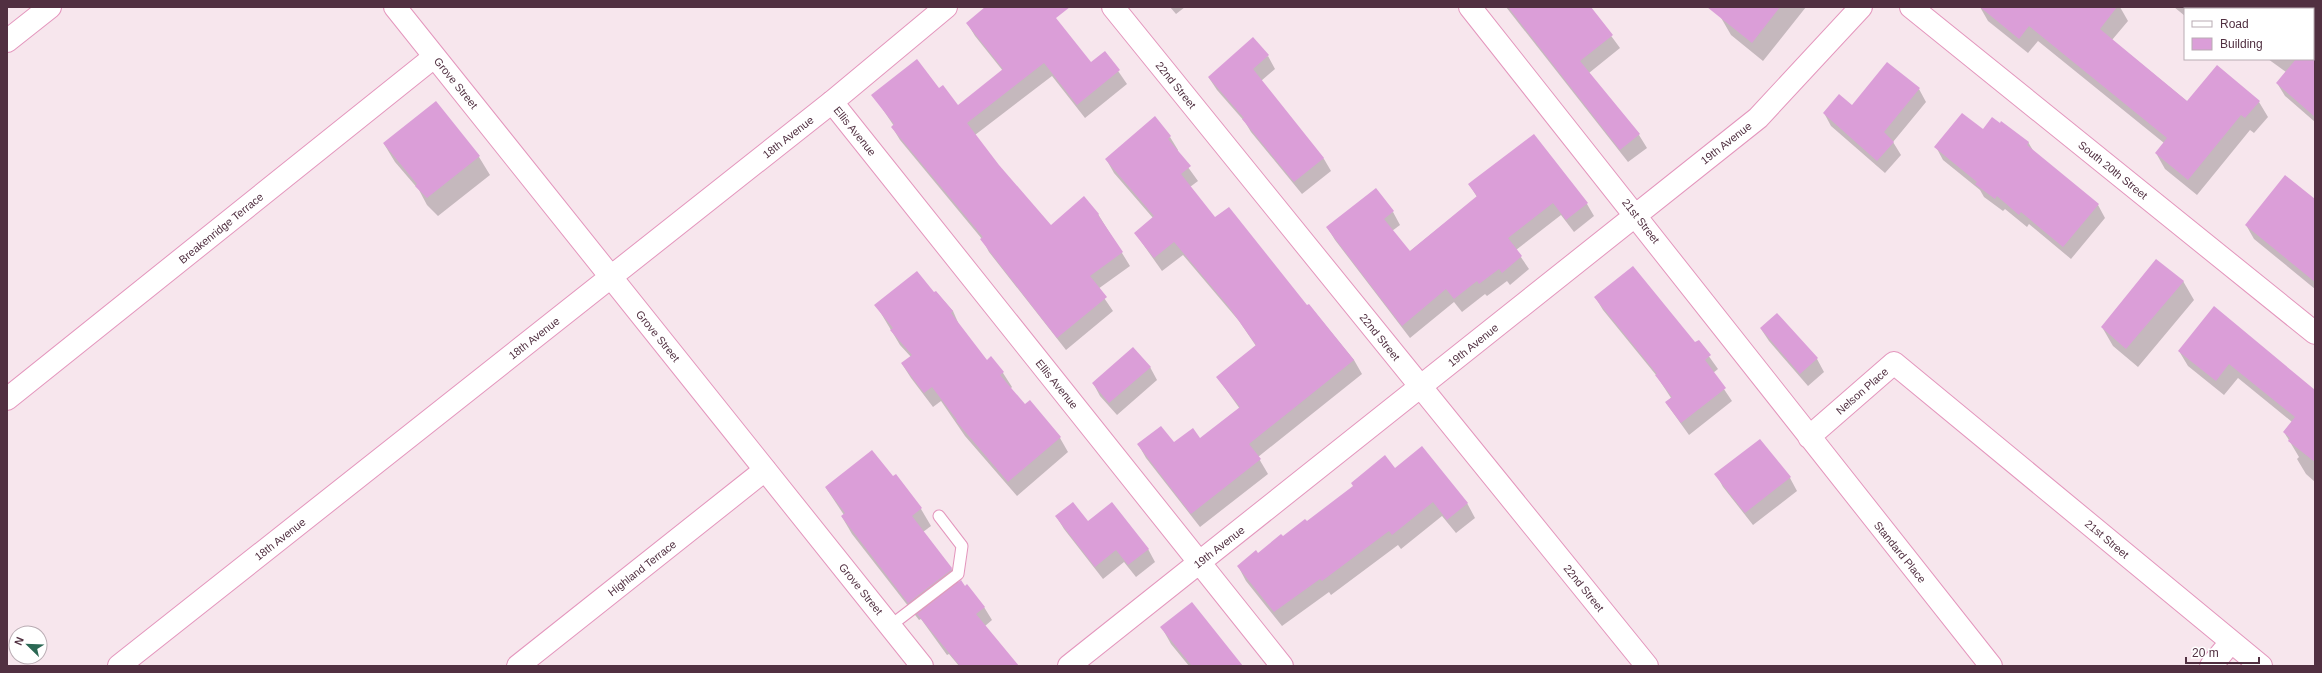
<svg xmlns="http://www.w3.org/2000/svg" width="2322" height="673" font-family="Helvetica,sans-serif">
	<rect width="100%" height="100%" fill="#f7e6ed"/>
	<path fill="#0003" d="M987,7H1046L1090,64L1105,52L1127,84L1085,118L1052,76L975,135L998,166L1051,226L1098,214L1130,266L1098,289L1113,311L1066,350L989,252L982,239L900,140L892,127L894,126L873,95L939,90L958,106L1003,71L975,36L967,23Z
		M1170,7H1185L1176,14Z
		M1506,7H1590L1620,48L1589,73L1639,135L1647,148L1628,162Z
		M1728,7H1806L1763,61L1731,35L1720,16Z
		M1980,7H2120L2128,21L2112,40L2188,102L2217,66L2259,102L2268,117L2254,133L2250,130L2197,195L2165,169L2156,153L2164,143L2038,41L2028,53L1988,21Z
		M2174,7H2304L2305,9H2185V16Z
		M2313,11H2315V122L2285,96L2277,83L2286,72L2268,59H2313Z
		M1268,56L1275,69L1261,81L1324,159L1331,171L1302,194L1251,132L1245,122L1217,90L1209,78Z
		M1919,89L1926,102L1893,142L1901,155L1885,173L1831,126L1824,113Z
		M1983,130L2028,142L2034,152L2098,205L2105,218L2071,259L2029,224L2027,227L2005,209L2003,211L1984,197L1980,190L1943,160L1936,147Z
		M1170,137L1178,150L1177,152L1198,181L1190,187L1215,219L1307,307L1309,305L1354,360L1362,374L1258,457L1268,474L1200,527L1146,458L1138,444H1173L1200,439L1240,409L1217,377L1256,346L1239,321L1183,255L1162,271L1135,233L1153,218L1114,173L1106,159Z
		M384,144L479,157L490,175L438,216L427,205L419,190L395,162Z
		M1469,184L1587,204L1594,216L1574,232L1561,215L1516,250L1529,269L1510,285L1507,281L1487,296L1485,294L1462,312L1454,302L1410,338L1335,240L1327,227L1393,212L1400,225L1392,231L1409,252L1477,197Z
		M2315,203V289L2254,239L2246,225Z
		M2183,281L2194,300L2138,367L2113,346L2102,327Z
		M936,292L953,311L960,327L987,361L991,357L1003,373L1012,387L1010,389L1025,405L1060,438L1068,452L1017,496L965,436L941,401L933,407L911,378L902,364L911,357L900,345L876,305Z
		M1595,297L1695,344L1698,341L1718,369L1713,373L1732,401L1689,435L1666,403L1671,398L1656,375L1603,310Z
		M2214,308L2315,391V482L2306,474L2297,459L2299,457L2284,432L2292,422L2238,378L2224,395L2188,366L2179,351Z
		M1761,329L1817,359L1824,372L1808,386L1769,341Z
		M1150,367L1157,380L1117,415L1100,396L1093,383Z
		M1395,469L1467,503L1475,518L1456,533L1442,516L1401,549L1398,545L1331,595L1329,592L1282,626L1246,581L1238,566Z
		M1716,474L1790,478L1797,491L1753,525L1723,487Z
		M893,477L921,509L931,526L923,532L951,568L959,583L984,607L992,620L985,626L1016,666H959L949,654L947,655L921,619L919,620L852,534L842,517L844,515L826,488Z
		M1056,516L1088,522L1148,549L1155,562L1136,577L1124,562L1103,579L1064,529Z
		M1162,628L1242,666H1189L1171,644Z"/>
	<path fill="#db9ed8" d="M985,7H1070L1056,18L1091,62L1105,51L1120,70L1077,105L1044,63L967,123L999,165L1051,225L1084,196L1099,214L1098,215L1123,252L1090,276L1107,297L1057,338L980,239L983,237L891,127L894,124L871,95L917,59L939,88L943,85L958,105L1003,69L966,23Z
		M1508,7H1591L1613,35L1580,61L1640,134L1620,150Z
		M1707,7H1780L1752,43Z
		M1980,7H2117L2100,29L2187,101L2217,65L2260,101L2245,118L2241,115L2188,180L2155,153L2167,138L2029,26L2019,39Z
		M1253,37L1269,55L1253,69L1324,158L1294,182L1242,119L1244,118L1208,77Z
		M2296,59H2315V117L2276,83Z
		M1887,62L1920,88L1884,132L1894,142L1877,161L1823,113L1839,94L1852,105Z
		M436,101L480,156L427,198L415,186L417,184L383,143Z
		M1962,113L1983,129L1992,117L2000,123L2001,121L2029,142L2027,145L2099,204L2063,247L2021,212L2019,215L1997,196L1995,199L1975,184L1977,182L1934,147Z
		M1155,116L1171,136L1168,139L1191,166L1181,174L1215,217L1229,207L1307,305L1309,304L1354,360L1249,444L1261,459L1191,514L1137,444L1161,426L1174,442L1193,428L1200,438L1240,407L1216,377L1256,345L1229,307L1174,242L1154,258L1134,233L1154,216L1105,159Z
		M1534,134L1588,203L1566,220L1553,203L1508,238L1522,256L1502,273L1499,269L1479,284L1477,281L1454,299L1446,289L1402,326L1326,227L1376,188L1394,211L1384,219L1410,251L1477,196L1468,184Z
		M2285,175L2315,199V282L2245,225Z
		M2156,259L2184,281L2126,349L2101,327Z
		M1633,266L1695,342L1699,340L1711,355L1705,360L1726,388L1681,423L1665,402L1672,397L1655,375L1657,374L1594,297Z
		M917,271L934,292L936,291L953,311L951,313L987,360L991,356L1004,372L1000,375L1025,404L1030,400L1061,437L1008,482L956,421L957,420L932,387L924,393L901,363L912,355L890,330L893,328L874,305Z
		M2214,306L2315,390V462L2288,441L2290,438L2283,432L2295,417L2229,364L2216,381L2178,351Z
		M1777,313L1818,358L1800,374L1760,328Z
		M1133,347L1151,367L1109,403L1092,383Z
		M1760,439L1791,477L1745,513L1714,474Z
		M1422,446L1468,503L1447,520L1433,502L1392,535L1389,531L1322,581L1320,579L1274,612L1237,566L1256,550L1258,553L1281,534L1283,536L1305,519L1307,521L1353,486L1351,483L1385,455L1395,468Z
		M872,450L893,476L896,474L922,508L912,516L952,568L951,570L908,603L841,516L845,513L825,487Z
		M1073,502L1088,521L1112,502L1149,549L1128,565L1116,550L1095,567L1055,516Z
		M961,580L965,586L967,584L985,607L976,614L1019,666H960L917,614Z
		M1192,602L1243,666H1192L1160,627Z"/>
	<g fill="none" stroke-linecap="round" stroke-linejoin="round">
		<defs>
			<path id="service" d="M890,626L958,574L962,546L939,516"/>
			<path id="minor" d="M1113,7L1647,666
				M1470,7L1991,666
				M1911,7L2315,333
				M7,41L50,7
				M832,102L1282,666
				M7,399L434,57
				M1809,437L1894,363L2261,666
				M518,666L765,470
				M1069,666L1758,118L1861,7
				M2211,666L2231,642"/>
			<path id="secondary" d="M395,7L922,666
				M119,666L832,102L946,7"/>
		</defs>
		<use href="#service" stroke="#e496bd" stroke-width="13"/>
		<use href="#minor" stroke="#e496bd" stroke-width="24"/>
		<use href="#secondary" stroke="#e496bd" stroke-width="24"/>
		<use href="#service" stroke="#fff" stroke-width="11"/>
		<use href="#minor" stroke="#fff" stroke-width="22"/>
		<use href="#secondary" stroke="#fff" stroke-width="22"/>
	</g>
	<g text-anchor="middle" stroke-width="3.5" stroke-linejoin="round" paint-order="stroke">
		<g font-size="11" fill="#513041" stroke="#fff">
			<text transform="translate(456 83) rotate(51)" y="4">Grove Street</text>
			<text transform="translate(1176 85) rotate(51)" y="4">22nd Street</text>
			<text transform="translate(855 131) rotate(51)" y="4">Ellis Avenue</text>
			<text transform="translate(788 137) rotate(-38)" y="4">18th Avenue</text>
			<text transform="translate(1726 143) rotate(-38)" y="4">19th Avenue</text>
			<text transform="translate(2113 170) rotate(39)" y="4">South 20th Street</text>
			<text transform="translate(1641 221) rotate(52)" y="4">21st Street</text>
			<text transform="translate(221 228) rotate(-39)" y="4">Breakenridge Terrace</text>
			<text transform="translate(658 336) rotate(51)" y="4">Grove Street</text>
			<text transform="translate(1380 337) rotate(51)" y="4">22nd Street</text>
			<text transform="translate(534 338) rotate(-38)" y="4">18th Avenue</text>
			<text transform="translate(1473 345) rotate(-39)" y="4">19th Avenue</text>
			<text transform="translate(1057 384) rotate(51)" y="4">Ellis Avenue</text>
			<text transform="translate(1862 391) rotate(-41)" y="4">Nelson Place</text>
			<text transform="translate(280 539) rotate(-38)" y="4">18th Avenue</text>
			<text transform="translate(2107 539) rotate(40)" y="4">21st Street</text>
			<text transform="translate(1219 547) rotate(-38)" y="4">19th Avenue</text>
			<text transform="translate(1900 552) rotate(51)" y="4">Standard Place</text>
			<text transform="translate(642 568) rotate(-38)" y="4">Highland Terrace</text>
			<text transform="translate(1584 588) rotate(51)" y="4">22nd Street</text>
			<text transform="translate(861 589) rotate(51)" y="4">Grove Street</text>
		</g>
	</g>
	<rect width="2322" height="673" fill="none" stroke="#513041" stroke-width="16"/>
	<rect x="2184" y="8" width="130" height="52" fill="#ffffff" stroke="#b9acb3"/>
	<rect x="2192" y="21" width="20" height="6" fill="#ffffff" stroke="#b9acb3"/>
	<text x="2220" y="28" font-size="12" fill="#513041">Road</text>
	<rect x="2192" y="38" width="20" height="12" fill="#db9ed8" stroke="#b9acb3"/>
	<text x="2220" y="48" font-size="12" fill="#513041">Building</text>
	<g transform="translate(28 645) rotate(293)"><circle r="19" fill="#ffffff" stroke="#b9acb3"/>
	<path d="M0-3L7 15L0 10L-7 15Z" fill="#2b6854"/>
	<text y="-6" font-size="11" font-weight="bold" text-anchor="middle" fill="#513041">N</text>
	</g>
	<path d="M2186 657v6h73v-6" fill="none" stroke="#513041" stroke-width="2"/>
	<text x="2192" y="657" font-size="12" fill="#513041" stroke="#ffffff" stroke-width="3" paint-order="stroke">20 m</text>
</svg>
